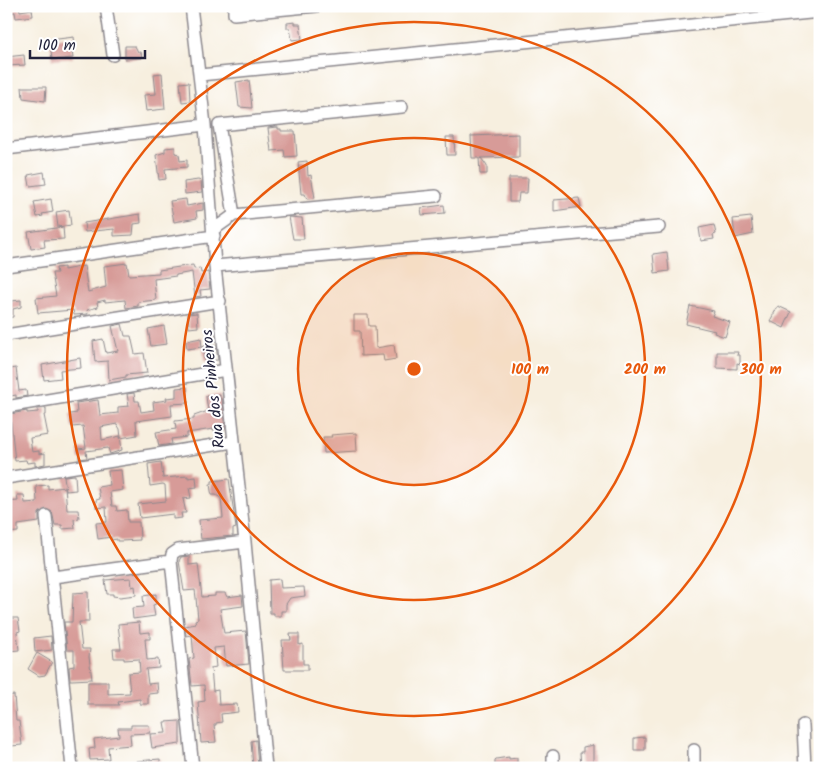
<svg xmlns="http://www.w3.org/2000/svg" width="826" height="774" font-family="Kalam,sans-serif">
	<rect width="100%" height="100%" fill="#fff"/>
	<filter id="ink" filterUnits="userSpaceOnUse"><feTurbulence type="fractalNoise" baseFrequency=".02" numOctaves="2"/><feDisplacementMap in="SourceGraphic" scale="10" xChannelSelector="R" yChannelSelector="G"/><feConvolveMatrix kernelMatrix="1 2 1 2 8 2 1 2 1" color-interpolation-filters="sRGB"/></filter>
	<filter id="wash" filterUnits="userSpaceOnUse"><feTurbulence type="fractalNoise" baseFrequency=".0096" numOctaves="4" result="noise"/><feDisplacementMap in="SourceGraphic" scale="20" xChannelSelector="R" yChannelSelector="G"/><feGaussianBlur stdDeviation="1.12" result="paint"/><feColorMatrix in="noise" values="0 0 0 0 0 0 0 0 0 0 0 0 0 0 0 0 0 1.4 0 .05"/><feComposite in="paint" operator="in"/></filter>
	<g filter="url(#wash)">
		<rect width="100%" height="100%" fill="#f7efdf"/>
		<g id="blocks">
			<path fill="#d79b98" d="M6,6H19L20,11L32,9L33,16L16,18L15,12L6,13Z
				M295,22V24H300L302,39L292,40L290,28H287V23Z
				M74,37L75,45H71L73,58L52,60L50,40Z
				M125,46H135L138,52H141L142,58L125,59Z
				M24,55L25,65L6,66V57Z
				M162,73L165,109L146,111L144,95L156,94L154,74Z
				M249,80L252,108L239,107L236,82Z
				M189,82L190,101L182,102L180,83Z
				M22,87H46L45,101L23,98Z
				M278,127V129H281V131H295L297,156L285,157L284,150L271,151L268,128Z
				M519,134V157L481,158L487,166V174H480L479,158H472L471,136Z
				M446,137H454L455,155H447Z
				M175,147V153L179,154L180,161L187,160V167L165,169L166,179L159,180L156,155L165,152V148Z
				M307,161L308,176L311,175L315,198L307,199L305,194H301L298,162Z
				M44,172L46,184L30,186L28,175Z
				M509,178H528L527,193H519L518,202H509Z
				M198,180L201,181L202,192L185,194L184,182Z
				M579,198L581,207L554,211V200Z
				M51,199L53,212L42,214L43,216L37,217L34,202Z
				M186,199L187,206L203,203V210L196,211L197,218L174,222L170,201Z
				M444,205L445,213L422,215L421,208Z
				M69,210L71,225L58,227L56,212Z
				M140,214L141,223L134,224L133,235L114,236V229L85,232L84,223Z
				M289,217L302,218L304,239H293Z
				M751,217L753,234L735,238L733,219Z
				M714,225L716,234L713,235L714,239L701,241L699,228Z
				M63,227L64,239L44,240L45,247L31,249L28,232Z
				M667,252L669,271L655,273L653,254Z
				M127,263L129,275L159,273V270L193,265L194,269L200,268L201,273L208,272L210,289L200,290L201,296L195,297L192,272L176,275V276L154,279L156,300L138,302V306L126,308L125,300L105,302V300L97,302L98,307L87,310L88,314L74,315L73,310L38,313L36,298L56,296L52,273H57L56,268L64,267V270L84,266L88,292L106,287L104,266Z
				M21,300V307L13,309V317L6,318V304H11V301Z
				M690,306L714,311L712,316L730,322L725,337L714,333L715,331L686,324Z
				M778,306L791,312L784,328L770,321Z
				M197,313L198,327L189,328L188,314Z
				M354,315H368L369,326H375L376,348L394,345L396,359L384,361L383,355L361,356L360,331H354Z
				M122,324L125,336H131L135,354L144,353L147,373L126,375V377L109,380L108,361L95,362L93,341L103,339L106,353L118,351L112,326Z
				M164,326L167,344L151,346L148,329Z
				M201,338L202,347L187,349L186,341Z
				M216,345L218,360L204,361L203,346Z
				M717,352H738L737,355H740V364L737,363V369L717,368Z
				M80,358L81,368L60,370L61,378L44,380L42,365Z
				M16,368L19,391L26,390L27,396L16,398V395L11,396L9,383L6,384V370Z
				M187,387L188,403L171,404L172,416L136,421L137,435L121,438L120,429L117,424L101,427L102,440L120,436L122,450L110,454L108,448L86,451L87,458L79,459L78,449L86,448L83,426L72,427L70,414L77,413L76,403L98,400L100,415L118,413V407L129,406L127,394L134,393L135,401H139L141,412L154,410L153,402L167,400L166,398L176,397V388Z
				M220,395V399H222L225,430L213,431V429L187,433V437L171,439L172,444L159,446L156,432L176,429L175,421L194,419V416L208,411L206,396Z
				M46,408V415H44L48,435L30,438L32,452L39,451V454L45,453V464L35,466V462L27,463L26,460L15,461L10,414L27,411V413L38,412V409Z
				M356,433L357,451L324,453L323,437H332L331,435Z
				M161,462L163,478L188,476V478L196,477L197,487L189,488L191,498L183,499L186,513H181L182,518L173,519V514L140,518L138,504L166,501L165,485L163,484L150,486L148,464Z
				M121,470L123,490L110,492L112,506H116L117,511L127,510L128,522H139L140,540L121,541H117V539L111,540V537L98,539L96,523L107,522L106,507L96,508V500L100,499L98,487L110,485L108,471Z
				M75,475L76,490L66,491L64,476Z
				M229,479L236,528L233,529V536L201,539L199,520L223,518L221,498L216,495H212L211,491L210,484H212V481Z
				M48,485V489L65,487L67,510H78L79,518L74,519L75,528L62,529V525H55L52,512L46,509L39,513V522L18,525V532L6,533V502L18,501L17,495H24L25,503L37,502L36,486Z
				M189,556V565L198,564L202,597L215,596V593H225L227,597L242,595L243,606L220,609L224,633L246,631L249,664L226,666L224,647L214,648L216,667L211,668L213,691L218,690L219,705L237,704L238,712L221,714L222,722L216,723V725H214L216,742L201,743L198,702L205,701L204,685L192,686L189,659L194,658L192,635L186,636L185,626L196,624L195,620L198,619L196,598L195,590L184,591L179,561L181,557Z
				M131,578L132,587L135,586L136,595L120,597L113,596V594H107L105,580Z
				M280,579L281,588L304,587L305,596L290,598L286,604V611H281V616H274V613H270L269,580Z
				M88,592L89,622H79L82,649H90L89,657L92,679L72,680H70L69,667L74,666V650H67L64,622H72L73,593Z
				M156,594V604L153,605L155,616L133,619L132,608L144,607L143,596Z
				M12,618H18L20,631L17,632L19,650L8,651L6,619Z
				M139,622L140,633L150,632V639H145L147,660L158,659L159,668L146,669L148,684L157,683L158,693L148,694V704H140V699L118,702L119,705H88V682H108V694L130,693L128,673L140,672L139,659L124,660V658H114L113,649H121L118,624Z
				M290,634H299V645L303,644V664H308V670H284L282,640H291Z
				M51,636L52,650L35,652L34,638Z
				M37,653L52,662L45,675L39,676L28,669Z
				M14,695L16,721H19L22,745L11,746L9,725L6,726V696Z
				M180,721V744L152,748L150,734L166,733L164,722Z
				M131,725H149L150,733L130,734L131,745L108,747L109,759L90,760L89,749L95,748L94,739L119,736L118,728H131Z
				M645,737V750H634V738Z
				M256,740L258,768H253L251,741Z
				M593,745V768H581L580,752H583V747Z
				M509,757V759L517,758V768H495V760L496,759Z
				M160,759V768H138L137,761Z"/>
		</g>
	</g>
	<g filter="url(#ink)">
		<use href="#blocks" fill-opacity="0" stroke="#8c888d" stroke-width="1"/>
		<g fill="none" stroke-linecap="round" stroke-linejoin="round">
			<defs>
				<path id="minor" d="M106,6L113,55
					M191,6L205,125L215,266L245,542L266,768
					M234,6V14L317,6
					M200,75L820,12
					M402,107L219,125L234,215L436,196
					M6,149L205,125
					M213,230L234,215
					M6,266L214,236
					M215,266L659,227
					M6,335L220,301
					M6,407L226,370
					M6,478L233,442
					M46,516L72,768
					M171,561L172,554L178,550L245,542
					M53,577L171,561L193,768
					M803,725L805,768
					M694,750V768
					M553,768V756"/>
			</defs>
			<use href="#minor" stroke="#8c888d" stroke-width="14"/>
			<use href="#minor" stroke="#fff" stroke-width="11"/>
		</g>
	</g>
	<circle cx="414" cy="369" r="116" fill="#e8590c" fill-opacity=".12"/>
	<g fill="none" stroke="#e8590c" stroke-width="2.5">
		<circle cx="414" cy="369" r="116"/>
		<circle cx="414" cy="369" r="231"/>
		<circle cx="414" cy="369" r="347"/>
	</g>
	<g text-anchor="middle" stroke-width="4" stroke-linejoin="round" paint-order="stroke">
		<g font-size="16" fill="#22223b" stroke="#fff">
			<text transform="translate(212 389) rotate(-96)" y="6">Rua dos Pinheiros</text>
		</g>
	</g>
	<circle cx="414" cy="369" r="8" fill="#e8590c" stroke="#fff" stroke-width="2.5"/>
	<g font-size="15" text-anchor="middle" font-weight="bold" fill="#e8590c" stroke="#fff" stroke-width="4" stroke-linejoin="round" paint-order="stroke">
		<text x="530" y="374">100 m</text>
		<text x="645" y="374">200 m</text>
		<text x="761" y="374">300 m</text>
	</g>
	<rect width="826" height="774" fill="none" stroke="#fff" stroke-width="25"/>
	<path d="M30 50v8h115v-8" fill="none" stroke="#22223b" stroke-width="2.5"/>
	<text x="38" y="50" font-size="15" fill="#22223b" stroke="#ffffff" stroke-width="4" paint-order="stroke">100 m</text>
</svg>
